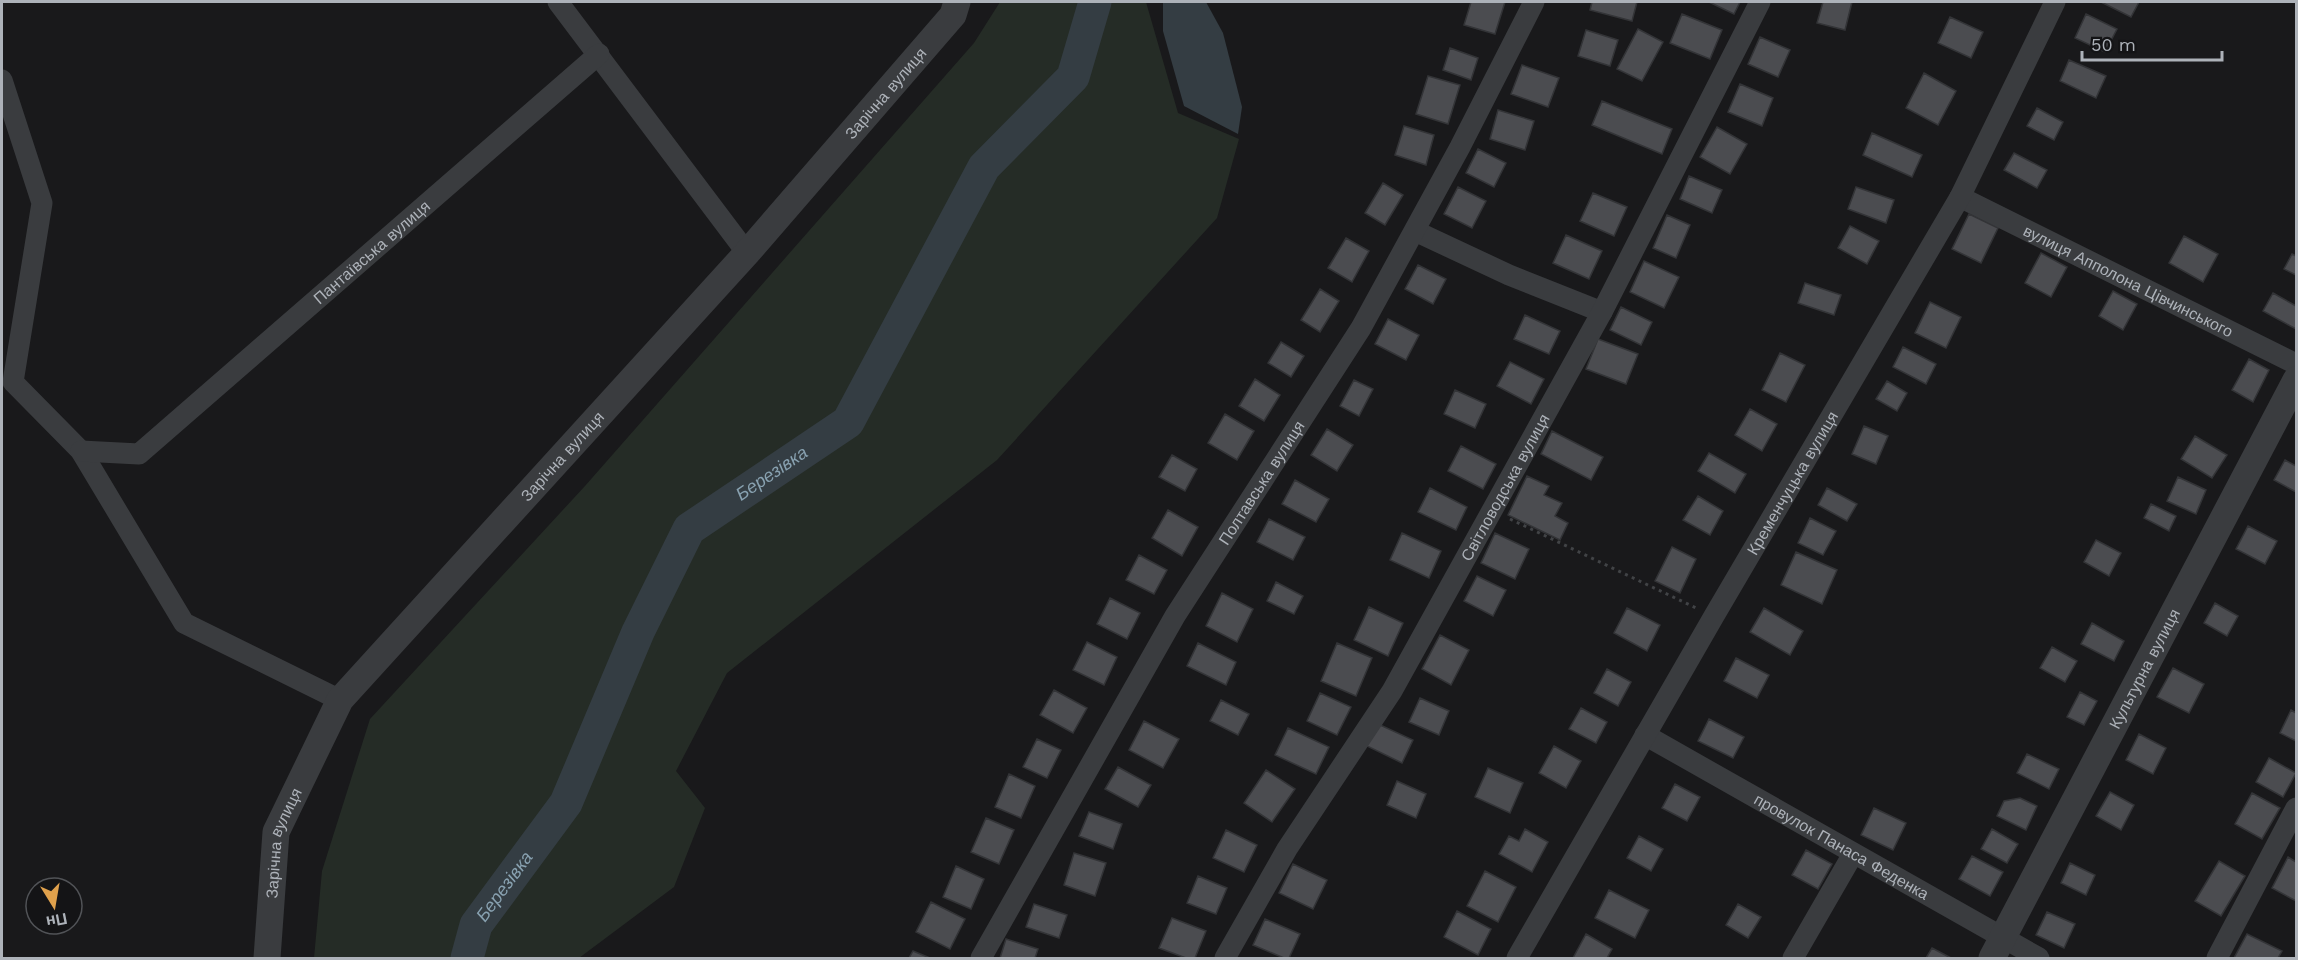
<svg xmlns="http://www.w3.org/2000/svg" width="2298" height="960" font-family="'Work Sans',sans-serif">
	<rect width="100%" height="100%" fill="#19191b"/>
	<path fill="#252c26" d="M1000,2H1146L1178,113L1239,139L1217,218L997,460L727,673L676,771L705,808L674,887L579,958H314L322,871L370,719L585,486L974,43Z"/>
	<path fill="#343d43" d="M1163,2H1206L1223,33L1242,107L1238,134L1184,106L1163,31Z"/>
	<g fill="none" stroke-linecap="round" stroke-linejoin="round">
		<path stroke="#343d43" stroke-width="33" id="s1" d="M467,958L476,925L566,803L638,632L689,529L848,422L984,167L1073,77L1095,2"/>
	</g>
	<path fill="#4b4c50" stroke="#333437" stroke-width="1.5" d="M1471,2H1505L1495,34L1464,25Z
		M1592,2H1637L1632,21L1590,10Z
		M1709,2H1740L1734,14Z
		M1823,2H1852L1845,30L1817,23Z
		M2101,2H2139L2131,17Z
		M1682,14L1722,30L1710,59L1670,43Z
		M2086,14L2117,29L2105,52L2075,38Z
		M1950,17L1983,32L1971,58L1938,43Z
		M1638,29L1663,42L1642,81L1617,69Z
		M1586,30L1618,40L1610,66L1578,56Z
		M1760,37L1790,50L1778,77L1748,64Z
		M1450,48L1478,58L1471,80L1443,70Z
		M2069,60L2106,76L2096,98L2060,81Z
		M1522,65L1559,78L1548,107L1511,94Z
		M1924,73L1956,91L1938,125L1906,108Z
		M1428,76L1460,85L1448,124L1416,114Z
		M1740,84L1773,98L1762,126L1728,112Z
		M1602,101L1672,129L1662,154L1592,125Z
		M2037,108L2063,122L2054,140L2027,126Z
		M1498,110L1534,121L1525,150L1490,139Z
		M1404,126L1434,135L1426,165L1395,155Z
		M1717,127L1747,144L1730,174L1700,157Z
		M1872,133L1922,155L1912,177L1863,155Z
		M1478,149L1506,163L1494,187L1466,173Z
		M2014,153L2047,170L2037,188L2004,170Z
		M1689,176L1722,190L1712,213L1680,199Z
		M1383,183L1403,195L1385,225L1365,213Z
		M1458,187L1486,201L1472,228L1444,214Z
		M1856,187L1894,200L1886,223L1848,209Z
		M1593,193L1627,207L1614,236L1580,221Z
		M1969,214L1998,228L1981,263L1952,249Z
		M1667,215L1690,225L1676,258L1653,248Z
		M1850,226L1879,241L1867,264L1838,248Z
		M1566,235L1602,251L1589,279L1553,263Z
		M2184,236L2218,254L2203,282L2169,263Z
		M1346,238L1369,251L1352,282L1328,268Z
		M2041,253L2067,267L2051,297L2025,283Z
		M2292,254L2296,256V275L2284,269Z
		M1644,261L1679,277L1664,308L1630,292Z
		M1418,265L1446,279L1433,304L1405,289Z
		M1805,283L1841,295L1834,315L1798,303Z
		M1320,289L1339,301L1320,332L1301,320Z
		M2113,291L2137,304L2123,330L2099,316Z
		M2273,293L2296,306V329L2263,311Z
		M1930,302L1961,317L1946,348L1915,333Z
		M1621,307L1652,322L1641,345L1610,330Z
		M1525,315L1560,331L1549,354L1514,339Z
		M1388,319L1419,335L1406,360L1375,344Z
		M1598,339L1638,354L1626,384L1586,369Z
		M1281,342L1304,356L1291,377L1268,363Z
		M1903,347L1936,364L1926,384L1893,367Z
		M1780,353L1805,365L1786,402L1762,390Z
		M2249,359L2269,370L2253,402L2232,390Z
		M1510,362L1544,379L1531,404L1497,386Z
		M1255,379L1280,395L1264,421L1239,406Z
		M1354,380L1373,389L1359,416L1340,406Z
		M1887,381L1907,393L1897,411L1876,399Z
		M1455,390L1486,404L1475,428L1444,414Z
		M1750,409L1777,424L1762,451L1735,435Z
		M1225,414L1254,431L1237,460L1208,443Z
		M1864,426L1888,436L1876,464L1852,454Z
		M1327,429L1353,445L1337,471L1311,455Z
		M1552,431L1603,457L1591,480L1541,454Z
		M2195,436L2227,455L2212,478L2181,459Z
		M1461,446L1496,464L1483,489L1448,471Z
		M1709,453L1746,474L1735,493L1698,471Z
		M1172,455L1197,469L1185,491L1159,477Z
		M2285,460L2296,466V492L2274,480Z
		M1527,476L1549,486L1544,495L1562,503L1555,516L1568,523L1560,540L1508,515Z
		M2178,477L2206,490L2196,514L2167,501Z
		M1295,480L1329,499L1316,522L1282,504Z
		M1430,488L1467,507L1456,530L1418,512Z
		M1827,488L1857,504L1847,521L1818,505Z
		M1698,496L1723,511L1710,535L1683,520Z
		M2151,504L2176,516L2169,531L2144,518Z
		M1168,510L1198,527L1182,556L1152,538Z
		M1810,518L1836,531L1823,555L1798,543Z
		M1269,519L1305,537L1293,560L1257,542Z
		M2248,526L2277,541L2265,564L2236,549Z
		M1402,533L1441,551L1429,578L1390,560Z
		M1495,533L1529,549L1515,579L1481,563Z
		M2096,540L2121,553L2109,576L2084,562Z
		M1672,547L1696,559L1680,593L1655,581Z
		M1796,552L1837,570L1822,604L1781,585Z
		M1139,555L1167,570L1154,594L1126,580Z
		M1477,576L1506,590L1493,616L1464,601Z
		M1276,582L1303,596L1294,614L1267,601Z
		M1222,593L1253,609L1237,642L1206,626Z
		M1110,598L1140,613L1127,639L1097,624Z
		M2215,603L2238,616L2227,636L2204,623Z
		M1369,607L1403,623L1388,656L1354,640Z
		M1627,608L1660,625L1647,651L1614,633Z
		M1764,608L1803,631L1790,655L1750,632Z
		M2092,623L2124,641L2114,661L2081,644Z
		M1440,635L1469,650L1451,685L1422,669Z
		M1087,642L1117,657L1104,685L1073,670Z
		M1198,643L1236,662L1226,685L1187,666Z
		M1337,643L1372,658L1356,696L1321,681Z
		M2052,647L2077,661L2065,682L2040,668Z
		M1736,658L1769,675L1757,698L1724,681Z
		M2173,668L2204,684L2189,713L2157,697Z
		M1607,669L1631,682L1618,706L1594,693Z
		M1054,690L1087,708L1073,733L1040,715Z
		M2080,692L2097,701L2084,725L2067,717Z
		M1320,693L1351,707L1337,735L1307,721Z
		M1420,698L1449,711L1439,735L1409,722Z
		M1221,700L1249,714L1238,735L1210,721Z
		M1581,708L1607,722L1596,743L1569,729Z
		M2291,710L2296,713V741L2280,733Z
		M1709,719L1744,737L1733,758L1698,741Z
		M1144,721L1179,739L1163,768L1129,750Z
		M1378,724L1413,740L1402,763L1367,746Z
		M1288,728L1329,747L1316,774L1275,755Z
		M2139,734L2166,748L2153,774L2126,760Z
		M1037,739L1061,750L1047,778L1023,767Z
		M1554,746L1581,761L1566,788L1539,773Z
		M2027,754L2059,769L2049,789L2017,773Z
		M2269,758L2296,773L2283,797L2256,782Z
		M1118,767L1151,785L1138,807L1105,789Z
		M1488,768L1523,783L1510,813L1475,797Z
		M1266,770L1295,789L1272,822L1244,803Z
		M1009,774L1035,786L1021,818L995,807Z
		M1397,781L1426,794L1416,818L1387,805Z
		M1675,784L1700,797L1687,821L1662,808Z
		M2110,792L2134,805L2121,830L2096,816Z
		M2252,793L2280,808L2262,839L2235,824Z
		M2020,798L2037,806L2026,830L1997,816L2004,801Z
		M1874,808L1906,823L1893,850L1861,835Z
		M1089,812L1122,824L1113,849L1079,836Z
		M986,818L1014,830L999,864L971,852Z
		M1525,829L1548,842L1532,872L1499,854L1509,836L1519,841Z
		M1992,829L2018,844L2007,863L1981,849Z
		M1226,830L1257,845L1244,872L1213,858Z
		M1639,836L1663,849L1651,871L1627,858Z
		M1806,850L1832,864L1818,889L1792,875Z
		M1074,853L1106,863L1095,896L1064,885Z
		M1972,856L2003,872L1990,896L1959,879Z
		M2288,857L2296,862V901L2272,888Z
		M2219,861L2245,876L2221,916L2195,901Z
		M2070,863L2095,875L2086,895L2061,883Z
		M1293,864L1327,880L1313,909L1279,893Z
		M956,866L984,879L971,909L943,897Z
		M1485,871L1516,887L1498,922L1467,906Z
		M1198,876L1227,888L1216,914L1187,903Z
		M1609,890L1649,910L1635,938L1595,918Z
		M931,902L965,919L950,949L916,932Z
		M1034,904L1067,915L1059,938L1026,927Z
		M1738,904L1761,917L1748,938L1726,925Z
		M1457,911L1491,929L1478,955L1444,937Z
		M2047,912L2075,924L2064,948L2036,935Z
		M1172,918L1206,931L1195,958H1186L1159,948Z
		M1265,919L1300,934L1289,958H1284L1253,945Z
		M1586,934L1612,949L1607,958H1573Z
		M2247,934L2282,951L2278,958H2234Z
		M1006,939L1038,949L1035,958H1000Z
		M1932,948L1951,958H1926Z
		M913,951L930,958H909Z"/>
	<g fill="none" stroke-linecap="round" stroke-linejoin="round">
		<path stroke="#414346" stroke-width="3" stroke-dasharray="3 4.5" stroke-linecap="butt" d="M1510,519L1696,608"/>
		<g stroke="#3a3c3f" stroke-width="21">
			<path d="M558,2L747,253"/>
			<path d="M2,80L42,203L13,382L81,451L184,623L340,700"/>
			<path id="s2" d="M1960,197L2296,364"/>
			<path d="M1415,231L1509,275L1602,312"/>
			<path id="s3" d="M81,451L139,454L599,54"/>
			<path id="s4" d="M1645,735L2039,958"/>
			<path id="s5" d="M981,958L1175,616L1361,328L1460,147L1534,2"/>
			<path id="s6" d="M1225,958L1287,849L1392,691L1602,312L1760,2"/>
			<path id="s7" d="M1517,958L1714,616L1960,197L2055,2"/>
			<path d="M1793,958L1853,854"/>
			<path d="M2217,958L2296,808"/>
		</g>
		<g stroke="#3a3c3f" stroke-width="27">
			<path id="s8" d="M267,958L276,832L340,700L747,253L953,15L957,2"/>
			<path id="s9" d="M1992,958L2296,380"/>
		</g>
	</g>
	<g text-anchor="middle" stroke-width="4.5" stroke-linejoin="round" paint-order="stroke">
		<g font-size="16" fill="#adb2b9" stroke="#141416">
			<text dy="6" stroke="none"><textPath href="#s8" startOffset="1089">Зарічна вулиця</textPath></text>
			<text dy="6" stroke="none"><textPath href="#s3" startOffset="366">Пантаївська вулиця</textPath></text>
			<text dy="6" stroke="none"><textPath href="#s2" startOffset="188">вулиця Апполона Цівчинського</textPath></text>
			<text dy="6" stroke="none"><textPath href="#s8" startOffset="603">Зарічна вулиця</textPath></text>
			<text dy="6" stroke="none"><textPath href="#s5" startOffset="552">Полтавська вулиця</textPath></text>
			<text dy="6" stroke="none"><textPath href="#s7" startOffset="549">Кременчуцька вулиця</textPath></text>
			<text dy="6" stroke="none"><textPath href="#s6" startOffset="548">Світловодська вулиця</textPath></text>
			<text dy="6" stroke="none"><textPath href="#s9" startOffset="327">Культурна вулиця</textPath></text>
			<text dy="6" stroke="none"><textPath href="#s8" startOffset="117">Зарічна вулиця</textPath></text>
			<text dy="6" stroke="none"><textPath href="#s4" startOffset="226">провулок Панаса Феденка</textPath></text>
		</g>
		<g font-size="18" font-style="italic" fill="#88a1b0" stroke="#141416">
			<text dy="6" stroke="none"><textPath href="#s1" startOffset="586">Березівка</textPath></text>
			<text dy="6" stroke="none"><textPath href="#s1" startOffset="82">Березівка</textPath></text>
		</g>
	</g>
	<rect width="2298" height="960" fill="none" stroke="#adb2b9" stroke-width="6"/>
	<g transform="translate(54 906) rotate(169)"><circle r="28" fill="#141416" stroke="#515357" stroke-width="1.5"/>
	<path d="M0-4.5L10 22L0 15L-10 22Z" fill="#e0a14c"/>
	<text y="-9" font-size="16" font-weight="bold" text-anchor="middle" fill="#adb2b9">Пн</text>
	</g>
	<path d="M2082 51v9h140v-9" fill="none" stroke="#adb2b9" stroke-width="3"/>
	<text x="2091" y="51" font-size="18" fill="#adb2b9" stroke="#141416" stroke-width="4.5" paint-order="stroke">50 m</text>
</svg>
